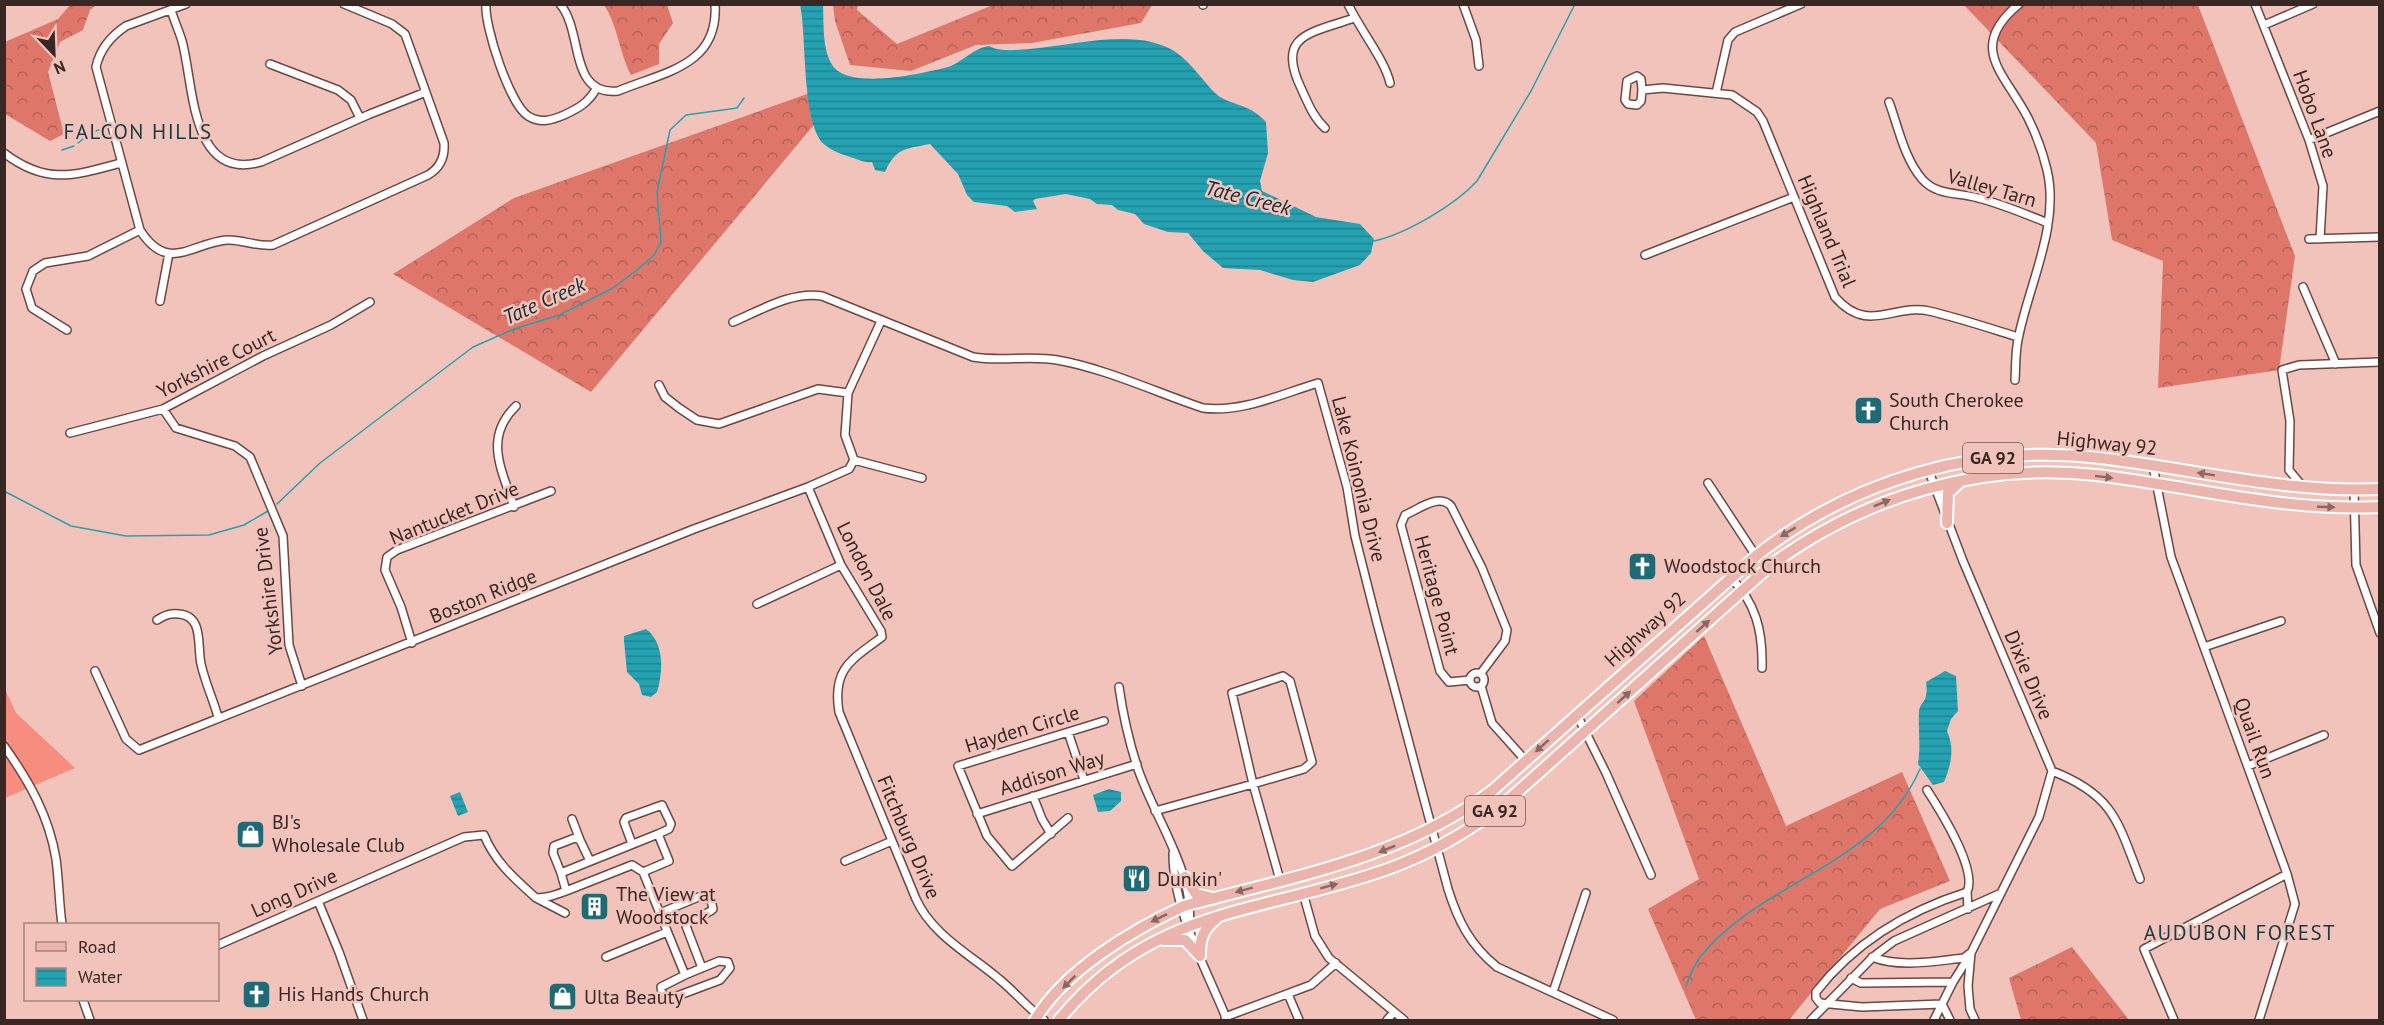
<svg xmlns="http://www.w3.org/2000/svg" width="2384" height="1025" font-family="'PT Sans',sans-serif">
	<defs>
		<pattern id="forest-crowns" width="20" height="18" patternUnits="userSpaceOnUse" patternTransform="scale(1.5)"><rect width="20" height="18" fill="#de7769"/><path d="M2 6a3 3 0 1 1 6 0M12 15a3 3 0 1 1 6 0" fill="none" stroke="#b56256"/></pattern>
		<pattern id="water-rules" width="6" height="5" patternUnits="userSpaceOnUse" patternTransform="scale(1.5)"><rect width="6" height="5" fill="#24a2b2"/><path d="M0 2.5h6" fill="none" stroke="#208491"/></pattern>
	</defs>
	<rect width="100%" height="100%" fill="#f2c3bb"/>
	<path fill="#f68d7f" d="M4,687L16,713L75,768L5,798Z"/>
	<path fill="url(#forest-crowns)" d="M70,5H96L90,10L83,30L60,42L48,72L64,134L50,141L5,114V42L58,19Z
		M604,5H667L673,23L659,44V64L631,75C619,52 618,26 604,5Z
		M833,5H858L857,10L897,44L993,5H1152L1141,23L1032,43L976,45L911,71L850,65L835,21Z
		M1964,5H2198L2295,256L2279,370L2158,388L2163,261L2112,240L2096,143Z
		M847,80L848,84L591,392L393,274L514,198Z
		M1704,636L1786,826L1902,772L1950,881L1880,909L1789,1020H1696L1648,909L1699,879L1634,701Z
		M2072,947L2129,1020H2021L2009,978Z"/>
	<path fill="url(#water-rules)" d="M800,5H823C824,23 822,46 831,63C845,92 924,73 948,67C963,62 973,48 989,46C999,52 1017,50 1029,49C1073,46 1138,26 1177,53C1192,64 1202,80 1215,93C1229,106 1248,102 1266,122L1268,153L1260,181L1262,191L1316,217L1360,224L1374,239L1371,253L1360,265L1313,282L1293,280L1260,270L1223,268L1203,251L1188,233L1168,232L1144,224L1135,214L1118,210L1112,205L1097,204L1090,199L1066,194L1035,199L1033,201L1037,209L1015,212L1007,206L974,202L967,195L958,174L930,144C904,149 896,148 885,172L875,170L872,162C863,163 858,159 850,157C842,154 832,151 825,145C801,126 807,35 800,5Z
		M646,629C665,643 663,672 657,692L651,697L642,695L639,684L627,672L624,641V636Z
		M1945,671L1956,676L1958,711L1951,719L1947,731C1955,749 1951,765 1944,782L1933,785L1918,764C1921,747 1918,730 1919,712C1920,700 1929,704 1926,682Z
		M1109,789L1121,792V801L1110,811L1098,812L1093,795Z
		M460,792L468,812L458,816L450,796Z"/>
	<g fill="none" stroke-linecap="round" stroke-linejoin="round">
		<path stroke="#24a2b2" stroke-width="1.5" d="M78,143L92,132L102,129
			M62,150L74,146
			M1374,241C1406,234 1455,205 1477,181L1531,91L1575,4
			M4,491L71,526L126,536L209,535L244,525L268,511
			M277,504L320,463L473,347L514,329L559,315L613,288L637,270L654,255L661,242L657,192L670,130L686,115L737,108L744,98
			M1686,986C1690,976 1694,965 1700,957C1763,879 1877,867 1920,769"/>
		<defs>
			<path id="minor" d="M186,4L126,26C111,36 100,49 96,67L140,230C168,274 191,243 227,240C242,239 256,247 273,245L428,175C440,168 445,157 444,143L405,34L392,24L344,4
				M486,4C484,26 510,105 528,116C541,124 552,120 564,115C579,108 588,103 596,89
				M560,4C584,32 568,96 618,91C664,72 719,66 715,4
				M1348,4C1359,28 1385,60 1390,83
				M1463,4L1476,40L1479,66
				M2255,4L2309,140L2323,186L2320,239
				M1203,5V4
				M171,10C174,20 179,31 182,41C194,84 190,182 261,162L370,114L426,92
				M2264,25L2313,4
				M270,64L338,90L351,100L360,118
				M1642,90L1641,79L1637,76L1627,81L1625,100L1628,104L1637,105L1641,101L1642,90L1663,88L1732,95L1757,112L1763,121L1835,297C1868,335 1894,303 1929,311C1959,318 1989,328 2018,337
				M1716,93L1728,40L1735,32L1801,4
				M1889,102C1898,126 1904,158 1922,179C1937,196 1957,192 1978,198C2002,204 2025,214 2048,223
				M1325,128C1313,117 1308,103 1301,88C1275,34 1312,33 1354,18
				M2309,140L2380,111
				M4,153C46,185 73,176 121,163
				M2309,239L2380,237
				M1645,255L1794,197
				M2303,287L2336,364
				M160,301L169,253
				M733,322C761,310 792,291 822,296L973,357C1001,362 1030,355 1057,360C1104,368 1158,393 1203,408C1242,413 1281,394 1318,383L1347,487L1355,536L1377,623L1448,889C1458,921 1470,945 1497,967L1613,1020
				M67,330L32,308L26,289L33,271L45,263L88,256L140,230
				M2015,380C2016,365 2015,350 2019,335C2030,282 2060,224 2047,170C2043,153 2036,134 2028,118C2005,73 1966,48 2019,4
				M659,385L665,397L679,408L697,420L719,424L818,389L848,393
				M163,409L176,428L235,446L250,457L283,536L289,645L302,686
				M70,433L163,409L263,356L331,325L370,302
				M854,460L845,435L848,393L881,321
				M854,460L922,478
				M2153,466L2171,557L2287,874L2295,904L2259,1020
				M1928,469L1963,561L2052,771L2039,817L1971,953L1968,986L1970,1009L1975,1020
				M1708,483L1756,556
				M2302,486L2289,470L2290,421L2282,370L2299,365L2380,362
				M808,487L841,565L881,631L882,637C851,660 832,669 839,712L916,899C932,935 971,955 999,979C1015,992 1028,1008 1044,1020
				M2354,490L2356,565L2380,633
				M514,507C502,470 483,438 516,406
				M1730,577C1756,602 1763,632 1762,668
				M757,604L841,565
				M157,620C165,615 170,613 179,614C204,616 197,646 201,664C205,682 213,699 218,717
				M412,643L401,607L385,570L387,557L397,550L551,491
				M2204,647L2281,621
				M95,671L126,739L139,750L694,529L808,487L849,469L854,460
				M1470 680a7 7 0 1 1 14 0a7 7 0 1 1-14 0Z
				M1283,676L1290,681L1312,762L1304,769L1253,784L1232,693Z
				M1470,680L1449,682L1440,671L1401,525L1405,515C1419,509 1439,493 1451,506L1482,568L1507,630L1505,641L1481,673
				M1481,686L1492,723L1526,761
				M1119,687C1123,715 1129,742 1138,769C1155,819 1195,872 1189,925
				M1577,715L1606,773L1651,875
				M1068,732L1084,780
				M4,746C29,781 49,816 56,859C59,881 59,903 62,924
				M2248,766L2324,735
				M2052,771C2114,795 2118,822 2140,879
				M1927,790C1940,810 1978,870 1967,892
				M1033,796L1042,819L1051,834
				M1155,811L1253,784L1280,880
				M977,814L1137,764
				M1068,818L1012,866L987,836L958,766L1104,721
				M572,819L580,840
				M632,844L624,822L626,818L662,805L671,824L669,829L658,834
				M1173,853C1173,911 1206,968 1227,1020
				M845,861L892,841
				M643,872L685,975L719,961L728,962L730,968L720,980L669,999L663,998L661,987L685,975
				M561,873L553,853L554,846L575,838L580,840L590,861
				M1303,893L1315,936L1329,958L1404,1020
				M538,899L565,913
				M318,901L339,952L363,1020
				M660,913L701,896L711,900L713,909C705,917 692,915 686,926L702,968
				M218,945L464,837L484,835C495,862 514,878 536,898C547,898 555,895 566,891L632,865L643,872L669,861L658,834L561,873L566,891
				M606,957L667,932
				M1872,957C1900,968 1935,961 1964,958L1969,954
				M1851,978L1861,983L1953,982L1970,955
				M1553,992L1586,893
				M1288,994L1299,1020
				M83,1000L90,1020
				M1942,1004L1862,1007L1820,1003L1816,998V992C1855,942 1907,911 1967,892L1968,909
				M1942,1004L1950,1020
				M1225,1017L1311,985L1336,963
				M1387,1020L1394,1012
				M1811,1020L1873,957L1894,941L1999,894
				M1934,1020L1953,982
				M2174,1020L2144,949L2287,874"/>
			<path id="primary" d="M1947,523L1948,493L1961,481
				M1185,877L1196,894L1213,898
				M1163,940H1185L1200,956
				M1200,956C1200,937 1203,930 1217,918
				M1035,1020C1065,970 1132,930 1184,906C1291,877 1403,858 1493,790L1756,556C1852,480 1977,443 2100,458C2194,469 2285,493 2380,489
				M1059,1020C1151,907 1260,914 1385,870C1428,855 1468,832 1504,804L1771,565C1865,496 1979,462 2096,475C2191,486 2283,512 2380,507"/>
		</defs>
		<use href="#minor" stroke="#6e4741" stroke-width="10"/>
		<use href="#primary" stroke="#fff" stroke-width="14"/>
		<use href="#minor" stroke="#fff" stroke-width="7"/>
		<use href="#primary" stroke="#ebb5ad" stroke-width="10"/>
	</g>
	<defs><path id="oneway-solid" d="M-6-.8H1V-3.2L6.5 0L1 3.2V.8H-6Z" transform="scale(1.5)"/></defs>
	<g fill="#896762">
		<use href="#oneway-solid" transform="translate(2206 474) rotate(-171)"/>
		<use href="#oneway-solid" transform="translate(2104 477) rotate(7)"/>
		<use href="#oneway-solid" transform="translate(1882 503) rotate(-22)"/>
		<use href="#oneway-solid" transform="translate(2326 507) rotate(2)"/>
		<use href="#oneway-solid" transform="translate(1788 532) rotate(149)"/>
		<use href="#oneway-solid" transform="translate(1703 626) rotate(-42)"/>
		<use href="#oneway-solid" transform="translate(1624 697) rotate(-42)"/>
		<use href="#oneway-solid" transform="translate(1542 746) rotate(138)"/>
		<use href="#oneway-solid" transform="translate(1387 849) rotate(158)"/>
		<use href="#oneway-solid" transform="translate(1329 886) rotate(-15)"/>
		<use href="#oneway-solid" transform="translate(1244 890) rotate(165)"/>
		<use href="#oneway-solid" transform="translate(1159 918) rotate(154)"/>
		<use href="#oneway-solid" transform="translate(1069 982) rotate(135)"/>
	</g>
	<defs>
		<symbol id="church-square" viewBox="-11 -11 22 22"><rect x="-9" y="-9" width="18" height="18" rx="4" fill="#206a75" stroke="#f2c3bb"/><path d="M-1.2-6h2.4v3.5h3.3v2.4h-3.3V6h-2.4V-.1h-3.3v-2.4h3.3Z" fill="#fff"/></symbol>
		<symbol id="shop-square" viewBox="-11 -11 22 22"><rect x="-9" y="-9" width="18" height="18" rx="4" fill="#206a75" stroke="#f2c3bb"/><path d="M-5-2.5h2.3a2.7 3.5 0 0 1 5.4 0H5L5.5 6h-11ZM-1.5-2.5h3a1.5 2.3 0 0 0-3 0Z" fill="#fff"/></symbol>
		<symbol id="restaurant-square" viewBox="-11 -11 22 22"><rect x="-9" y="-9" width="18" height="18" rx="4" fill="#206a75" stroke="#f2c3bb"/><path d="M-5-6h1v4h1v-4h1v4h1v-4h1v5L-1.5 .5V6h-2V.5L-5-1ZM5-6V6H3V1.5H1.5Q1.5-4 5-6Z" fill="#fff"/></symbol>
		<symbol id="building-square" viewBox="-11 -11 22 22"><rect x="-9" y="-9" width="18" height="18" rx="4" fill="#206a75" stroke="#f2c3bb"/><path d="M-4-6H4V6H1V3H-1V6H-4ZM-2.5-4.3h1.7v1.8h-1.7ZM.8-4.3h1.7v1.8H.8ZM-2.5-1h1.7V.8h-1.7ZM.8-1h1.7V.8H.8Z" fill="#fff"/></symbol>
	</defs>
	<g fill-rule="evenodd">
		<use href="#church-square" x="1852" y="394" width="33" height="33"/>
		<use href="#church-square" x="1626" y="550" width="33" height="33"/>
		<use href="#shop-square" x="234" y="818" width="33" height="33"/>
		<use href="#restaurant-square" x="1120" y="862" width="33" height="33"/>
		<use href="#building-square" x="578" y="890" width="33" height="33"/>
		<use href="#church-square" x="240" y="978" width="33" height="33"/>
		<use href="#shop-square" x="546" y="980" width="33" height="33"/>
	</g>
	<g text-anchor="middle" stroke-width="5" stroke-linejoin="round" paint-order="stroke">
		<g fill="#f2c3bb" stroke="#705651" stroke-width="1.5">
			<rect x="1963" y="443" width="60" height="30" rx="4.5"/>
			<rect x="1465" y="796" width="60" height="30" rx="4.5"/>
		</g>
		<g font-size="18" font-weight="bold" fill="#392724">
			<text x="1993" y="464">GA 92</text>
			<text x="1495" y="817">GA 92</text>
		</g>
		<g font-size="20" fill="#392724" stroke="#f2c3bb">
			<text transform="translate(2315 114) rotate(70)" y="7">Hobo Lane</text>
			<text transform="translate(1992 188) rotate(16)" y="7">Valley Tarn</text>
			<text transform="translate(1827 231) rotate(67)" y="7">Highland Trial</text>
			<text transform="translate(216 363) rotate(-27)" y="7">Yorkshire Court</text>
			<text transform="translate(2107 443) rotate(6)" y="7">Highway 92</text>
			<text transform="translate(1359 479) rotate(76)" y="7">Lake Koinonia Drive</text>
			<text transform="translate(454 513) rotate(-22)" y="7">Nantucket Drive</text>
			<text transform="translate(867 571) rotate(63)" y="7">London Dale</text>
			<text transform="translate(268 591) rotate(-97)" y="7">Yorkshire Drive</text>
			<text transform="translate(1437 595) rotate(75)" y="7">Heritage Point</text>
			<text transform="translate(483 596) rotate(-22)" y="7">Boston Ridge</text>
			<text transform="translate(1645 629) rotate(-42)" y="7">Highway 92</text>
			<text transform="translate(2029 675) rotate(67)" y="7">Dixie Drive</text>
			<text transform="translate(1022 729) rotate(-17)" y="7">Hayden Circle</text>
			<text transform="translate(2255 738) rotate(70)" y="7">Quail Run</text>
			<text transform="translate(1052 773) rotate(-17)" y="7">Addison Way</text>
			<text transform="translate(909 837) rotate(67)" y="7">Fitchburg Drive</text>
			<text transform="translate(294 893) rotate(-24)" y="7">Long Drive</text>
		</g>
		<g font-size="20" fill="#392724" stroke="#f2c3bb" text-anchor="start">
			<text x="1889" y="407">South Cherokee<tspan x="1889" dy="23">Church</tspan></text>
			<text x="1664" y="573">Woodstock Church</text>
			<text x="272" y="829">BJ's<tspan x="272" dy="23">Wholesale Club</tspan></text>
			<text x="1157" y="886">Dunkin'</text>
			<text x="616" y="901">The View at<tspan x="616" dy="23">Woodstock</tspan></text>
			<text x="278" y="1001">His Hands Church</text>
			<text x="584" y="1004">Ulta Beauty</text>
		</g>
		<g font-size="21" letter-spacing="1.5" fill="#18393f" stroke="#f2c3bb">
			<text x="138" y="139">FALCON HILLS</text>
			<text x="2240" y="940">AUDUBON FOREST</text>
		</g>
		<g font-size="21" font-style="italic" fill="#152f33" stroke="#f2c3bb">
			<text transform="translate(1248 198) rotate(14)" y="7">Tate Creek</text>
			<text transform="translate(544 301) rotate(-24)" y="7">Tate Creek</text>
		</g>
	</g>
	<rect width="2384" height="1025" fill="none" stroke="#392724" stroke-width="12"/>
	<rect x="24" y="923" width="195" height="78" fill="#f2c3bb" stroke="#a8857f" stroke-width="1.5"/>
	<rect x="36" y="942" width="30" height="9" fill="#ebb5ad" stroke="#a8857f" stroke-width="1.5"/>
	<text x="78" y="953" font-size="18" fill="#392724">Road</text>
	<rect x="36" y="968" width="30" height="18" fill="url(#water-rules)" stroke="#a8857f" stroke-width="1.5"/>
	<text x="78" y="983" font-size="18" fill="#392724">Water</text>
	<g transform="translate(54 54) rotate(157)" stroke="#f2c3bb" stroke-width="4.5" paint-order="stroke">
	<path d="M0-4.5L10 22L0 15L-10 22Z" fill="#392724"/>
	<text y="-9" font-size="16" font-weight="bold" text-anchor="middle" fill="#392724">N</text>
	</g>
</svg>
